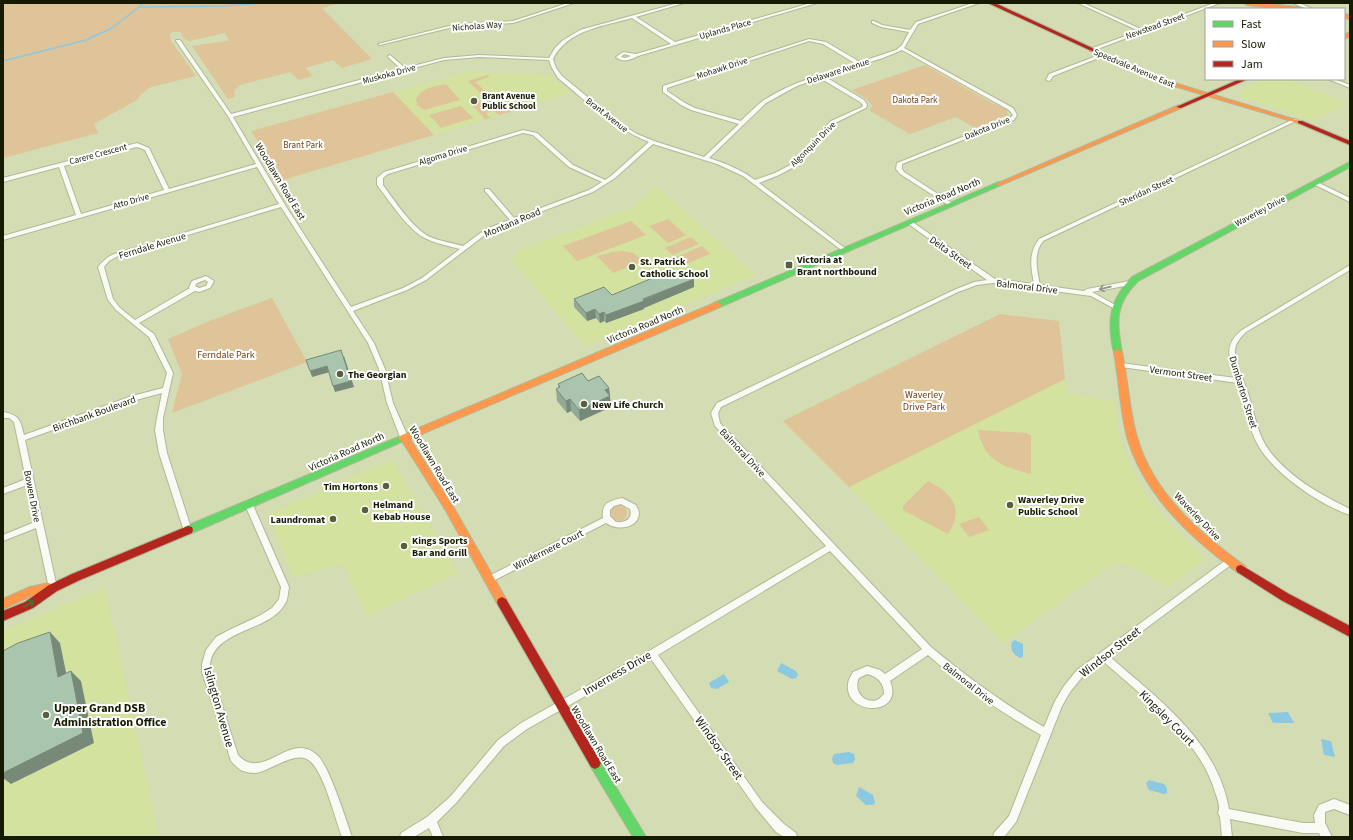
<svg xmlns="http://www.w3.org/2000/svg" width="1353" height="840" font-family="'Source Sans 3',sans-serif">
	<rect width="100%" height="100%" fill="#d3dcb2"/>
	<path fill="#d3e29f" d="M466,72L549,75L571,93L434,135L393,92Z
		M1263,79H1289L1348,104L1313,121L1239,96V93L1248,87Z
		M656,186L756,275L585,346L511,260L521,249L632,208Z
		M1065,379L1067,393L1115,401L1120,440L1131,466L1145,493L1163,517L1205,559L1168,587L1126,564L1114,563L1004,643L849,487Z
		M390,460L395,464L458,573L367,616L343,564L293,577L268,514Z
		M105,588L159,837H3V631Z"/>
	<path fill="#dfc499" d="M3,3H341L322,8L372,59L342,68L333,60L305,68L313,76L298,80L290,72L240,85L234,91L235,97L228,99L192,46L226,41L229,40L225,33L189,41L183,38L181,32H172L170,36L171,41L196,76L151,87L142,93L137,100L94,124L98,133L3,158Z
		M925,65L992,103L1007,109L1008,115L975,128L956,117L910,134L870,111L872,105L867,99L852,90Z
		M488,75L489,77L475,82L504,108L520,103L525,108L499,115L493,111L486,113L490,118L485,119L471,104L486,99L468,81Z
		M446,84L460,100L424,110L417,105L416,99C421,88 435,86 446,84Z
		M393,92L434,135L283,180L251,131Z
		M461,106L473,118L441,128L429,115Z
		M668,219L686,235L668,243L649,226Z
		M631,221L646,235L577,261L563,246Z
		M691,237L699,244L673,255L665,248Z
		M702,246L710,254L684,265L676,257Z
		M623,251L633,253L644,261L613,273L597,256L613,252Z
		M272,298L307,362L172,413L182,374L168,339L212,320Z
		M1000,314L1059,321L1065,379L849,487L783,421Z
		M978,430L1027,433L1031,436V474C1003,467 984,461 978,430Z
		M928,481C952,493 965,509 948,534L903,510V506Z
		M611 513a8 8 0 1 1 16 0a8 8 0 1 1-16 0Z
		M979,517L989,530L969,537L959,524Z"/>
	<path fill="#8bc8e1" d="M1015,640L1023,644V657L1020,658C1013,654 1010,650 1012,642Z
		M781,663L796,671L798,675L796,678L792,679L777,671Z
		M724,674L729,682L717,689L711,688L709,683Z
		M1288,712L1294,723H1273L1268,713Z
		M1321,739L1331,741L1335,757L1324,755Z
		M849,752L854,754L855,759L853,763L837,765L833,763L832,758L834,754Z
		M1149,780L1164,784L1167,788V793L1164,794L1149,790L1146,783Z
		M859,787L873,795L875,803L873,805H866L856,796Z"/>
	<g fill="none" stroke-linecap="round" stroke-linejoin="round">
		<path stroke="#8bc8e1" stroke-width="1.5" d="M140,7L225,6L261,3
			M3,61L86,40L112,28L144,3"/>
		<defs>
			<path id="street" d="M568,3H574L513,23L457,26L380,45L378,44L457,24L513,21Z
				M678,3H684L636,17L675,42L811,3H817L638,56C630,60 623,63 616,57L623,52L636,54L671,44L632,18C604,26 567,30 553,59L556,68L562,76L619,123L637,134L654,141L704,157L739,124L691,110L681,105L663,92V86L809,39L826,42L860,62L896,50L902,45L909,32L881,27L872,23V21H874L882,25L910,30L916,22L973,3H979L918,24L904,48L1013,108L1017,115L1014,120L902,164V169L904,172L952,203L953,204L950,206L900,174L896,169L897,163L1010,118L1013,115L1009,110L902,50L883,58L824,76L864,100L867,105L866,108L835,123L796,166L779,175L759,183L846,249V251L844,252L743,176L717,164L653,144L615,178L593,192L490,231L426,280L407,290L353,311L374,343L385,369L393,403L408,437L407,439H401L400,437L387,403L379,369L368,343L281,207L118,256L109,261L104,267L113,299L120,308L135,320L190,288L189,287L192,281L206,276L214,281L210,288L199,292L195,291L139,323L154,334L173,373L163,418V430L167,453L192,531L191,533L188,534L185,533L184,531L159,453L155,430L157,418L162,393L136,400L25,440L57,588L56,590L53,592L50,590L49,588L36,528L3,541V535L35,522L27,485L3,494V488L26,479L14,422L9,418H3V412C20,415 20,420 24,435L132,396L163,388L167,373L149,337L116,310L108,300L98,267C103,261 107,257 114,254L279,204L257,167L3,240V236L76,215L59,167L3,182V178L137,143L149,148L169,189L256,164L228,116L176,41V40H180L231,114L401,69L388,57V56L390,55L405,68L444,58L479,55L549,58L555,48L562,41L580,30ZM809,41L823,44L856,64C825,73 792,82 764,100C756,106 748,114 741,121L695,108L685,103L667,91V88ZM624,54L631,56L625,58L621,57ZM479,57L549,60L552,68L558,78C587,102 614,128 649,142L611,176L605,180L573,165L537,133L523,130L384,172L377,178V185C389,200 410,233 427,239C437,244 449,246 460,249L422,278L403,288L351,307L285,205L233,117L444,60ZM820,78L860,102L863,105L862,107L831,121L792,164L775,173L755,180C742,170 725,163 709,158L766,103L797,86ZM523,133L533,135L569,167L602,182L589,190L514,218L489,189H485V191L510,220L486,229L463,246C453,243 440,241 430,237C413,229 394,200 383,185V178L388,174ZM137,147L145,150L164,190L81,214L64,166ZM205,280L208,282L206,286L199,288L195,286L197,283Z
				M1078,3H1083L1143,30L1214,3H1220L1092,51H1090V49L1139,31Z
				M1293,3H1299L1313,9H1307Z
				M1102,54L1106,55L1053,76L1050,81L1046,80L1049,74Z
				M1328,79H1334L1350,85V88Z
				M1294,119L1298,120L1043,241C1033,254 1037,270 1040,285L1084,291L1087,289L1130,281L1132,282L1133,283L1130,285L1092,292L1117,306L1118,307L1117,308H1113L1091,296L993,283L977,285L958,292L721,407L718,413L720,423L931,647C967,677 1004,704 1044,727L1055,701L1064,686L1077,670L1226,560L1229,559L1232,560L1233,562L1232,564L1109,656C1158,699 1217,741 1229,809L1303,823H1315L1314,815L1319,805L1334,799L1350,805V815L1334,809L1325,812V823L1332,837H1321L1319,833H1303L1230,819L1232,837H1222L1220,817L1218,813C1221,807 1217,798 1215,792C1200,739 1142,696 1103,661L1083,676L1070,692L1062,706L1016,822L1004,837H993L994,833L1009,816L1041,735C1000,712 963,686 928,655L890,681C905,717 844,716 848,684C848,680 851,676 853,672L867,666L880,670L885,674L922,649L830,551L658,655L762,802L784,824L796,833L797,837H784L776,832L756,808L651,659L527,729L504,746L456,803L437,822L443,837H433L429,828L414,837H400L401,833L427,817L450,797L498,740L521,723L649,651L826,546L715,426L711,413L717,403L954,290L974,282L987,280L907,223V221H911L995,279L1034,284C1031,267 1028,254 1039,239ZM867,674C878,677 884,683 884,694C882,696 881,697 879,699C867,706 852,692 859,678Z
				M1315,181L1350,198V202L1313,184L1312,183Z
				M1350,265V270L1246,332C1241,337 1236,342 1235,350C1234,362 1246,385 1249,396C1255,416 1258,437 1271,453C1291,478 1321,495 1350,509V515C1320,505 1273,473 1258,445C1247,426 1245,403 1238,383L1121,367L1118,365L1121,363L1236,378C1229,358 1223,345 1242,330Z
				M622,498L636,505C637,507 639,511 639,514C637,530 615,530 606,523L493,581L490,582L487,581L486,579L487,577L603,518C601,503 609,501 622,498ZM621,504L630,509C633,519 625,523 616,522L610,516V510L614,506Z
				M249,502L252,503L253,505L289,587C288,592 288,598 286,602C272,632 215,628 210,664C209,675 217,689 220,699C226,718 232,736 238,755C241,758 244,761 248,762C271,770 293,733 317,755C329,765 346,820 352,837H342C335,818 325,777 312,763C298,747 272,771 255,773C251,773 246,772 243,771C238,769 234,764 231,761L202,672V664L206,650L216,637L229,630L259,616L272,608L279,599L281,587L245,505L246,503Z"/>
			<path id="fast" d="M1350,162V167L1138,281C1115,304 1116,321 1122,352L1121,354H1115C1112,349 1112,342 1111,336C1108,311 1115,295 1132,277Z
				M999,182L1001,183V185L720,307H714L713,305L714,303Z
				M403,435L406,436L408,438L406,440L192,533L188,534L184,533L183,530L184,527Z
				M595,757L599,759L646,837H633L591,767L589,763L591,759Z"/>
			<path id="slow" d="M1244,3H1260L1298,7L1301,9H1285L1247,5Z
				M1344,14L1350,15V19L1344,18Z
				M1350,32V36L1344,39V35Z
				M1124,64H1128L1161,79L1303,122L1298,123L1157,81L1124,66Z
				M1179,105L1182,107L1181,108L1001,185H997L996,184Z
				M717,302L720,303L721,305L720,307L410,439L451,503L506,599L507,602L506,605L502,607L498,605L445,509L402,441L400,440L398,438L400,436Z
				M1118,349L1122,352C1128,380 1129,409 1137,437C1153,493 1199,533 1245,566L1246,569L1245,572L1241,573L1237,572C1190,537 1144,495 1127,437C1120,409 1119,380 1114,352Z
				M49,583L53,585L54,588L53,591L31,596L3,609V599L30,587Z"/>
			<path id="jam" d="M988,3H995L1129,65L1124,66Z
				M1240,79H1248L1181,108L1176,107Z
				M1298,121H1302L1350,141V145L1298,123Z
				M188,526L192,527L193,530L192,533L80,580L57,591L33,608L3,621V611L25,602L49,585L72,574Z
				M1241,565L1289,594L1350,626V637L1281,600L1237,572L1236,569L1237,566Z
				M502,597L506,599L599,759L601,763L599,767L595,769L591,767L498,605L497,602L498,599Z"/>
		</defs>
		<use href="#street" stroke="#b1b897" stroke-width="2"/>
		<use href="#fast" stroke="#b1b897" stroke-width="2"/>
		<use href="#slow" stroke="#b1b897" stroke-width="2"/>
		<use href="#jam" stroke="#b1b897" stroke-width="2"/>
		<use href="#street" fill="#f8faf3" fill-rule="evenodd"/>
		<use href="#fast" fill="#63d668" fill-rule="evenodd"/>
		<use href="#slow" fill="#ff974d" fill-rule="evenodd"/>
		<use href="#jam" fill="#b3261e" fill-rule="evenodd"/>
	</g>
	<path fill="#92a996" d="M666,278H670L694,287L644,308V309L606,323L604,321L600,323L596,318L587,321L574,307V299L612,295Z
		M588,381L609,388L611,407L580,421L571,411L567,413L557,401L556,389L558,388V384Z"/>
	<path fill="#778a7a" d="M694,279V287L644,308V309L606,323V315Z
		M595,309L596,318L587,321L586,313Z
		M604,312V321L600,323L599,314Z
		M344,356L354,387L335,392L333,386Z
		M327,366L330,372L312,377L310,371Z
		M609,388L611,407L580,421L579,410L605,390Z
		M570,399L571,411L567,413L566,401Z
		M50,632L60,643L69,687L58,677Z
		M71,671L81,681L94,743L11,784L3,778V773Z"/>
	<path fill="#aac5ae" stroke="#778a7a" d="M687,271L694,279L643,299L644,301L606,315L604,312L599,314L595,309L586,313L574,299L604,287L612,295L662,274L666,278H670Z
		M341,350L351,381L333,386L327,366L310,371L306,360Z
		M582,373L588,381L599,376L609,388L605,390L610,396L579,410L570,399L566,401L556,389L560,387L558,384Z
		M50,632L58,677L71,671L83,733L3,773V651L18,643Z"/>
	<defs><path id="oneway-shaft" d="M-6 0H5M1.5-3L5.5 0L1.5 3" fill="none" stroke-width="1.6" stroke-linecap="round" stroke-linejoin="round"/></defs>
	<use stroke="#929586" href="#oneway-shaft" transform="translate(1105 288) rotate(167)"/>
	<use stroke="#3c7834" href="#oneway-shaft" transform="translate(29 604) rotate(-30)"/>
	<g fill="#585e3e" stroke="#fff" stroke-width="1.5">
		<circle cx="474" cy="101" r="4"/>
		<rect x="785" y="261" width="8" height="8" rx="2"/>
		<circle cx="632" cy="267" r="4"/>
		<circle cx="340" cy="374" r="4"/>
		<circle cx="584" cy="404" r="4"/>
		<circle cx="386" cy="486" r="4"/>
		<circle cx="1010" cy="505" r="4"/>
		<circle cx="365" cy="510" r="4"/>
		<circle cx="333" cy="519" r="4"/>
		<circle cx="404" cy="546" r="4"/>
		<circle cx="46" cy="715" r="4"/>
	</g>
	<g text-anchor="middle" stroke-width="4" stroke-linejoin="round" paint-order="stroke">
		<g font-size="9" fill="#151a00" stroke="#fff">
			<text transform="translate(477 26) rotate(-4)" y="3">Nicholas Way</text>
			<text transform="translate(1155 26) rotate(-20)" y="3">Newstead Street</text>
			<text transform="translate(725 29) rotate(-16)" y="3">Uplands Place</text>
			<text transform="translate(722 68) rotate(-18)" y="3">Mohawk Drive</text>
			<text transform="translate(1134 68) rotate(23)" y="3">Speedvale Avenue East</text>
			<text transform="translate(838 71) rotate(-18)" y="3">Delaware Avenue</text>
			<text transform="translate(389 74) rotate(-15)" y="3">Muskoka Drive</text>
			<text transform="translate(607 115) rotate(38)" y="3">Brant Avenue</text>
			<text transform="translate(987 128) rotate(-22)" y="3">Dakota Drive</text>
			<text transform="translate(813 144) rotate(-45)" y="3">Algonquin Drive</text>
			<text transform="translate(98 154) rotate(-15)" y="3">Carere Crescent</text>
			<text transform="translate(443 155) rotate(-17)" y="3">Algoma Drive</text>
			<text transform="translate(1146 191) rotate(-25)" y="3">Sheridan Street</text>
			<text transform="translate(131 201) rotate(-16)" y="3">Atto Drive</text>
			<text transform="translate(1260 211) rotate(-28)" y="3">Waverley Drive</text>
		</g>
		<g font-size="9" font-weight="bold" fill="#151a00" stroke="#fff" text-anchor="start">
			<text x="482" y="99">Brant Avenue<tspan x="482" dy="10">Public School</tspan></text>
		</g>
		<g font-size="9" fill="#704116" stroke="#fff">
			<text x="915" y="103">Dakota Park</text>
			<text x="303" y="148">Brant Park</text>
		</g>
		<g font-size="10" fill="#151a00" stroke="#fff">
			<text transform="translate(281 181) rotate(59)" y="4">Woodlawn Road East</text>
			<text transform="translate(942 196) rotate(-23)" y="4">Victoria Road North</text>
			<text transform="translate(512 222) rotate(-23)" y="4">Montana Road</text>
			<text transform="translate(152 245) rotate(-17)" y="4">Ferndale Avenue</text>
			<text transform="translate(951 252) rotate(35)" y="4">Delta Street</text>
			<text transform="translate(1027 286) rotate(7)" y="4">Balmoral Drive</text>
			<text transform="translate(645 324) rotate(-23)" y="4">Victoria Road North</text>
			<text transform="translate(1181 373) rotate(8)" y="4">Vermont Street</text>
			<text transform="translate(1244 392) rotate(73)" y="4">Dumbarton Street</text>
			<text transform="translate(94 413) rotate(-20)" y="4">Birchbank Boulevard</text>
			<text transform="translate(346 451) rotate(-24)" y="4">Victoria Road North</text>
			<text transform="translate(743 452) rotate(47)" y="4">Balmoral Drive</text>
			<text transform="translate(435 464) rotate(59)" y="4">Woodlawn Road East</text>
			<text transform="translate(33 496) rotate(79)" y="4">Bowen Drive</text>
			<text transform="translate(1198 516) rotate(46)" y="4">Waverley Drive</text>
			<text transform="translate(548 549) rotate(-27)" y="4">Windermere Court</text>
			<text transform="translate(969 683) rotate(38)" y="4">Balmoral Drive</text>
			<text transform="translate(597 744) rotate(59)" y="4">Woodlawn Road East</text>
		</g>
		<g font-size="10" font-weight="bold" fill="#151a00" stroke="#fff" text-anchor="start">
			<text x="797" y="263">Victoria at<tspan x="797" dy="12">Brant northbound</tspan></text>
			<text x="640" y="265">St. Patrick<tspan x="640" dy="12">Catholic School</tspan></text>
			<text x="348" y="378">The Georgian</text>
			<text x="592" y="408">New Life Church</text>
			<text x="378" y="490" text-anchor="end">Tim Hortons</text>
			<text x="1018" y="503">Waverley Drive<tspan x="1018" dy="12">Public School</tspan></text>
			<text x="373" y="508">Helmand<tspan x="373" dy="12">Kebab House</tspan></text>
			<text x="325" y="523" text-anchor="end">Laundromat</text>
			<text x="412" y="544">Kings Sports<tspan x="412" dy="12">Bar and Grill</tspan></text>
		</g>
		<g font-size="10" fill="#704116" stroke="#fff">
			<text x="226" y="358">Ferndale Park</text>
			<text x="924" y="398">Waverley<tspan x="924" dy="12">Drive Park</tspan></text>
		</g>
		<g font-size="12" fill="#151a00" stroke="#fff">
			<text transform="translate(1110 652) rotate(-38)" y="4">Windsor Street</text>
			<text transform="translate(617 673) rotate(-30)" y="4">Inverness Drive</text>
			<text transform="translate(219 707) rotate(74)" y="4">Islington Avenue</text>
			<text transform="translate(1167 718) rotate(45)" y="4">Kingsley Court</text>
			<text transform="translate(719 748) rotate(55)" y="4">Windsor Street</text>
		</g>
		<g font-size="12" font-weight="bold" fill="#151a00" stroke="#fff" text-anchor="start">
			<text x="54" y="712">Upper Grand DSB<tspan x="54" dy="14">Administration Office</tspan></text>
		</g>
	</g>
	<rect width="1353" height="840" fill="none" stroke="#151a00" stroke-width="8"/>
	<rect x="1205" y="8" width="140" height="72" fill="#ffffff" stroke="#a1a399"/>
	<rect x="1213" y="21" width="20" height="6" fill="#63d668" stroke="#a1a399"/>
	<text x="1241" y="28" font-size="12" fill="#151a00">Fast</text>
	<rect x="1213" y="41" width="20" height="6" fill="#ff974d" stroke="#a1a399"/>
	<text x="1241" y="48" font-size="12" fill="#151a00">Slow</text>
	<rect x="1213" y="61" width="20" height="6" fill="#b3261e" stroke="#a1a399"/>
	<text x="1241" y="68" font-size="12" fill="#151a00">Jam</text>
</svg>
